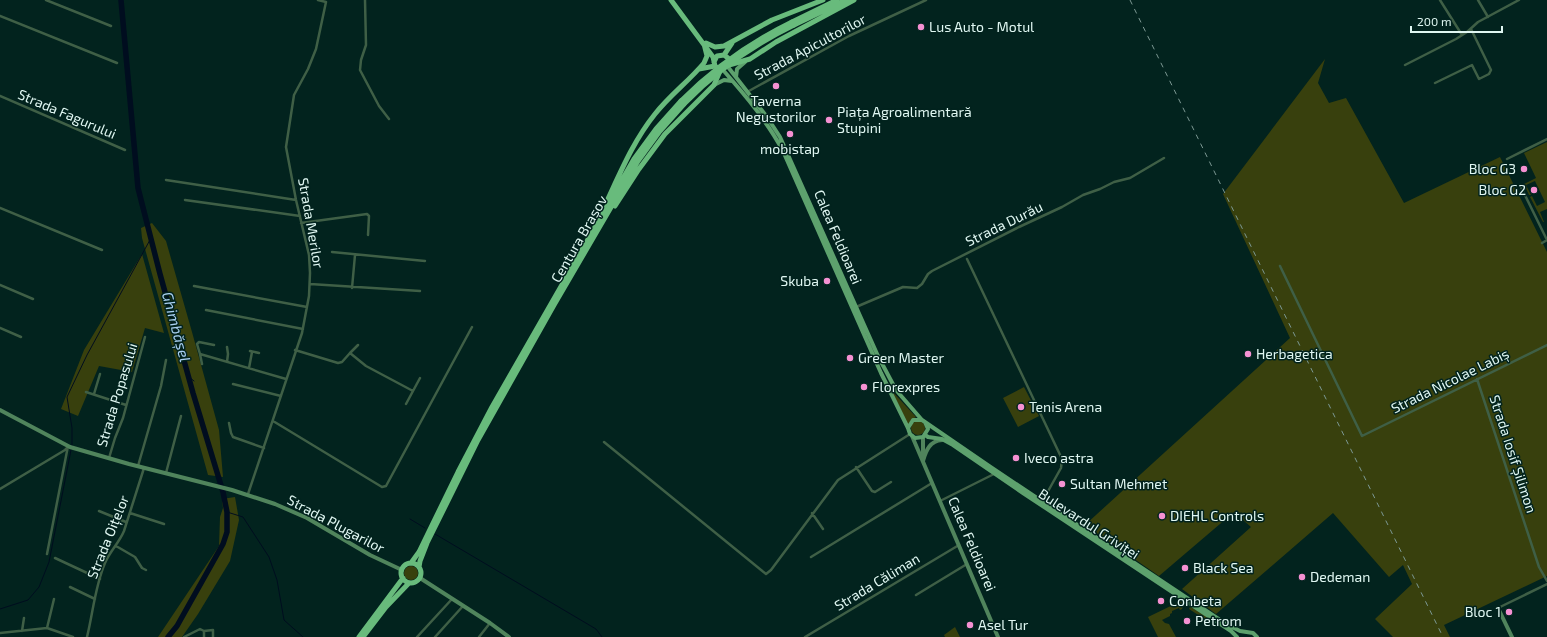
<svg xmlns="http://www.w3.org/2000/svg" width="1547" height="637" font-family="'Exo 2',sans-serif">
	<rect width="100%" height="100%" fill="#02231e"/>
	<path fill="#38400d" d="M1325,59L1318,83L1329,103L1346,98L1404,203L1500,157L1547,252V576L1444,625L1450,637H1393L1375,619L1412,584L1403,565L1389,577L1333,513L1216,614L1182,589L1251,527L1234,512L1159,576L1085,525L1290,338L1223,194Z
		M1547,142V209L1540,212L1544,222H1543L1530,197L1532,196L1537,206L1545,202L1535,181L1526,185L1531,195H1529L1524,184L1536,178L1524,153Z
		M152,223L166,241L192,332L219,430L223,477L208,475L142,238L141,228Z
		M142,254L164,333L145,328L132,372L99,366L78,416L61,409L84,350Z
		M1024,387L1039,416L1018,427L1003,398Z
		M892,391L916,417L911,420L908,425Z
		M911 428a7 7 0 1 1 14 0a7 7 0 1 1-14 0Z
		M235,497L239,520L230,561L198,614L182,637H158L219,546L220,517L223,508L222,499Z
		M404 573a7 7 0 1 1 14 0a7 7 0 1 1-14 0Z
		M1181,601L1184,604L1182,609L1180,610L1179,608L1172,611V613L1170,614V616L1162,620L1165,623L1169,624L1176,637H1158L1148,617Z
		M1190,607H1191L1215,622H1209L1189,609Z
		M955,627L960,637H945L944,635Z"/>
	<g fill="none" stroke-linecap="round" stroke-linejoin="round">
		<path stroke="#000d1f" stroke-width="1" d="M189,377L194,381
			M72,447V428L67,397L87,355L151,238
			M227,512L243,517L269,557L277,580L284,620L303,637
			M410,519L425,528
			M435,534L596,629L602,637
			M0,609L28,600L39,587L49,562L71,450"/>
		<path stroke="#000d1f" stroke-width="5.5" d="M121,0L138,188L160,274L193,393L223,492L227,512V532L223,544L177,626L168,637"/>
		<path stroke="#3f5f46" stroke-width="2.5" d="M46,0L111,26
			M365,0L366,45L361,60L360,70L379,106L389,119
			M1440,0L1462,35
			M1478,0L1488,17
			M0,16L117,63
			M1405,65L1456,39L1467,32L1478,22L1519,0
			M1435,83L1472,65L1479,79L1489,74L1491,70L1471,29
			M747,92L849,36L926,0
			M0,96L125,150
			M1507,159L1547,139
			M166,180L296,200
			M1520,185L1547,240
			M185,200L300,216
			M0,208L102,250
			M301,223L367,214L369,216L368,235
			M1542,243L1547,240
			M332,252L425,261
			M967,259L1062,459L1061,468L1042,502
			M1280,266L1362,436L1547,345
			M310,284L420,291
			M0,285L33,299
			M194,286L307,307
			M352,288L355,255
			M856,307L903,287L917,288L922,284L928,274L932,271L1019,227L1062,207L1083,195L1100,189L1114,182L1130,178L1164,158
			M206,310L303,329
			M0,328L21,337
			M214,345L199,342L197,344L200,354L286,379
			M295,350L338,363L342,362L350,353L366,366L413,391
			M250,351L259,353
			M350,353L358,345
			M200,354L202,364
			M227,362L228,354L227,347
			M249,368L252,352
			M1477,379L1539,567L1547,581
			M233,384L281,396
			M86,392L126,405
			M94,394L100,374
			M406,404L420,378
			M273,421L382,487L386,486L472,327
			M229,423L231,433L233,437L264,448
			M604,442L766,574L771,570L838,480L910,434
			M109,458L115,438L123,418L145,337
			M138,466L161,386L166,360
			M856,467L872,491L875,492L891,482
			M166,473L181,416
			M0,489L65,450L68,447
			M248,494L302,333L309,296L310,273L309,255L296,200L286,147L294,95L308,69L316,49L326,2L318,0
			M940,501L994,474
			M99,511L126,522
			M130,513L164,524
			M812,513L823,529
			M116,546L135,557L142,568L146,570
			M47,554L68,446
			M811,557L932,483
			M55,558L100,579
			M70,587L95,599
			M916,595L967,564
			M1498,608L1547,584
			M47,628L54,599
			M22,631L24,618
			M0,633L47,628L73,637
			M87,637C93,613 95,586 105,563C110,551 119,543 124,531L144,468
			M184,637L200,629L204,631L213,630V637
			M204,637V631
			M417,637L452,599
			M435,637L463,606
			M479,637L490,623
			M805,637L959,545"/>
		<path stroke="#50845c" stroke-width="4" d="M0,410L70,447L129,464L232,490L275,504L307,518L370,555L402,570
			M912,436L998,637
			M923,455V437
			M923,461C926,450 930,441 942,440
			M420,578L490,623L509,637
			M1498,608L1512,637"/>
		<path stroke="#5da16d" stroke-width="4" d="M728,67L767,117L780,137L878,356L896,390L922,420L989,466L1226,624L1240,631L1253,633L1257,637
			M723,70C745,95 767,121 783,151L881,373L908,428L910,434L915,438L923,437L928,429L925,422
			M736,77L737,69L745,62
			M714,85L724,80L732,81
			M908,428L913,420H922
			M925,435L928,437L942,439L953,445L1023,493L1231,631L1237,637"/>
		<path stroke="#68bb7c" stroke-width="5" d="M671,0L713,57L715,66L720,70
			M792,22L837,0
			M794,25L846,0
			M706,43L715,47L724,46L772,20L823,0
			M724,55L732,43
			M714,62L717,56L724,55L728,58L729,63
			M729,65L750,59L776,42L854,0
			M699,69L715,66
			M607,201C621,171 634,140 655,114C670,95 689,81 704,63L707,56L704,44
			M615,206L639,169L665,134L714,85L720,71
			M411,563L419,552L458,472L492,407L634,159L656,129L681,101
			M401 573a10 10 0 1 1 20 0a10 10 0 1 1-20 0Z
			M419,567L420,561L427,543L478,440L554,305L638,161L660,131L684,104
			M359,637L403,578
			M363,637L386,607L409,583"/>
		<path stroke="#7c9893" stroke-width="1" stroke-dasharray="5 5" stroke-linecap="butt" d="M1130,0L1443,637"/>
		<path stroke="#68bb7c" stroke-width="5" d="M681,101C714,68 751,42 792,22
			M684,104C716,71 753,45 794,25"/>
	</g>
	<g fill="#f591d2" stroke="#02231e" stroke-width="1.5">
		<circle cx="921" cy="27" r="4"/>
		<circle cx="776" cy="86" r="4"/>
		<circle cx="829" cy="120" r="4"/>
		<circle cx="790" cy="134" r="4"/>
		<circle cx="1524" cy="169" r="4"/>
		<circle cx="1534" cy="190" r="4"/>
		<circle cx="827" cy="281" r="4"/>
		<circle cx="1248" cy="354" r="4"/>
		<circle cx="850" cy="358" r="4"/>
		<circle cx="864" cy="387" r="4"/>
		<circle cx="1021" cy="407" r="4"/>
		<circle cx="1016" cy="458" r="4"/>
		<circle cx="1062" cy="484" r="4"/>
		<circle cx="1162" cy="516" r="4"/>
		<circle cx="1185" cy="568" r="4"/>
		<circle cx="1302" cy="577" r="4"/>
		<circle cx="1161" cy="601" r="4"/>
		<circle cx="1509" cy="612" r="4"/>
		<circle cx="1187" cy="621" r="4"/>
		<circle cx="970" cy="625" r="4"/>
	</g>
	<g text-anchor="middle" stroke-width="3" stroke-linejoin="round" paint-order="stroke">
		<g font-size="14" fill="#e0f7f2" stroke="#02231e" text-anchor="start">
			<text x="929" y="32">Lus Auto - Motul</text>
			<text x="776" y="106" text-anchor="middle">Taverna<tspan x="776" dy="16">Negustorilor</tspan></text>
			<text x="837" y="117">Piața Agroalimentară<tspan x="837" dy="16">Stupini</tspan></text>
			<text x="790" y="154" text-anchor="middle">mobistap</text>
			<text x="1516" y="174" text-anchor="end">Bloc G3</text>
			<text x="1526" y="195" text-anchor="end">Bloc G2</text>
			<text x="819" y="286" text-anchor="end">Skuba</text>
			<text x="1256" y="359">Herbagetica</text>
			<text x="858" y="363">Green Master</text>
			<text x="872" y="392">Florexpres</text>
			<text x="1029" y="412">Tenis Arena</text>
			<text x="1024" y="463">Iveco astra</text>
			<text x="1070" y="489">Sultan Mehmet</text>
			<text x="1170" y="521">DIEHL Controls</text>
			<text x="1193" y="573">Black Sea</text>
			<text x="1310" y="582">Dedeman</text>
			<text x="1169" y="606">Conbeta</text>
			<text x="1501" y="617" text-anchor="end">Bloc 1</text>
			<text x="1195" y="626">Petrom</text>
			<text x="978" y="630">Asel Tur</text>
		</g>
		<g font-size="14" fill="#e0f7f2" stroke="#02231e">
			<text transform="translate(810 47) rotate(-28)" y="5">Strada Apicultorilor</text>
			<text transform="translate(67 114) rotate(23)" y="5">Strada Fagurului</text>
			<text transform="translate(311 223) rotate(80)" y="5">Strada Merilor</text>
			<text transform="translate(1004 224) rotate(-26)" y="5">Strada Durău</text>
			<text transform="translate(838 237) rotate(67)" y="5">Calea Feldioarei</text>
			<text transform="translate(579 239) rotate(-60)" y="5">Centura Brașov</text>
			<text transform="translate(1450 381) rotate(-26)" y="5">Strada Nicolae Labiș</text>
			<text transform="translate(117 395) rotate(-73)" y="5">Strada Popasului</text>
			<text transform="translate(1513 454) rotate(72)" y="5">Strada Iosif Șilimon</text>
			<text transform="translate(336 524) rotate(28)" y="5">Strada Plugarilor</text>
			<text transform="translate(1089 524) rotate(33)" y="5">Bulevardul Griviței</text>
			<text transform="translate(108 537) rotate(-68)" y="5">Strada Oițelor</text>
			<text transform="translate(972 544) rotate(67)" y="5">Calea Feldioarei</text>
			<text transform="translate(877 582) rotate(-31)" y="5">Strada Căliman</text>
		</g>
		<g font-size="15" font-style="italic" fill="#aacff0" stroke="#02231e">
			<text transform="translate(176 327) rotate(75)" y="5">Ghimbășel</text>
		</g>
	</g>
	<path d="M1411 26v6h91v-6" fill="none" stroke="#e0f7f2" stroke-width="2"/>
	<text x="1417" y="26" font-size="12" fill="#e0f7f2" stroke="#02231e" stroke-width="3" paint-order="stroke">200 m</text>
</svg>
